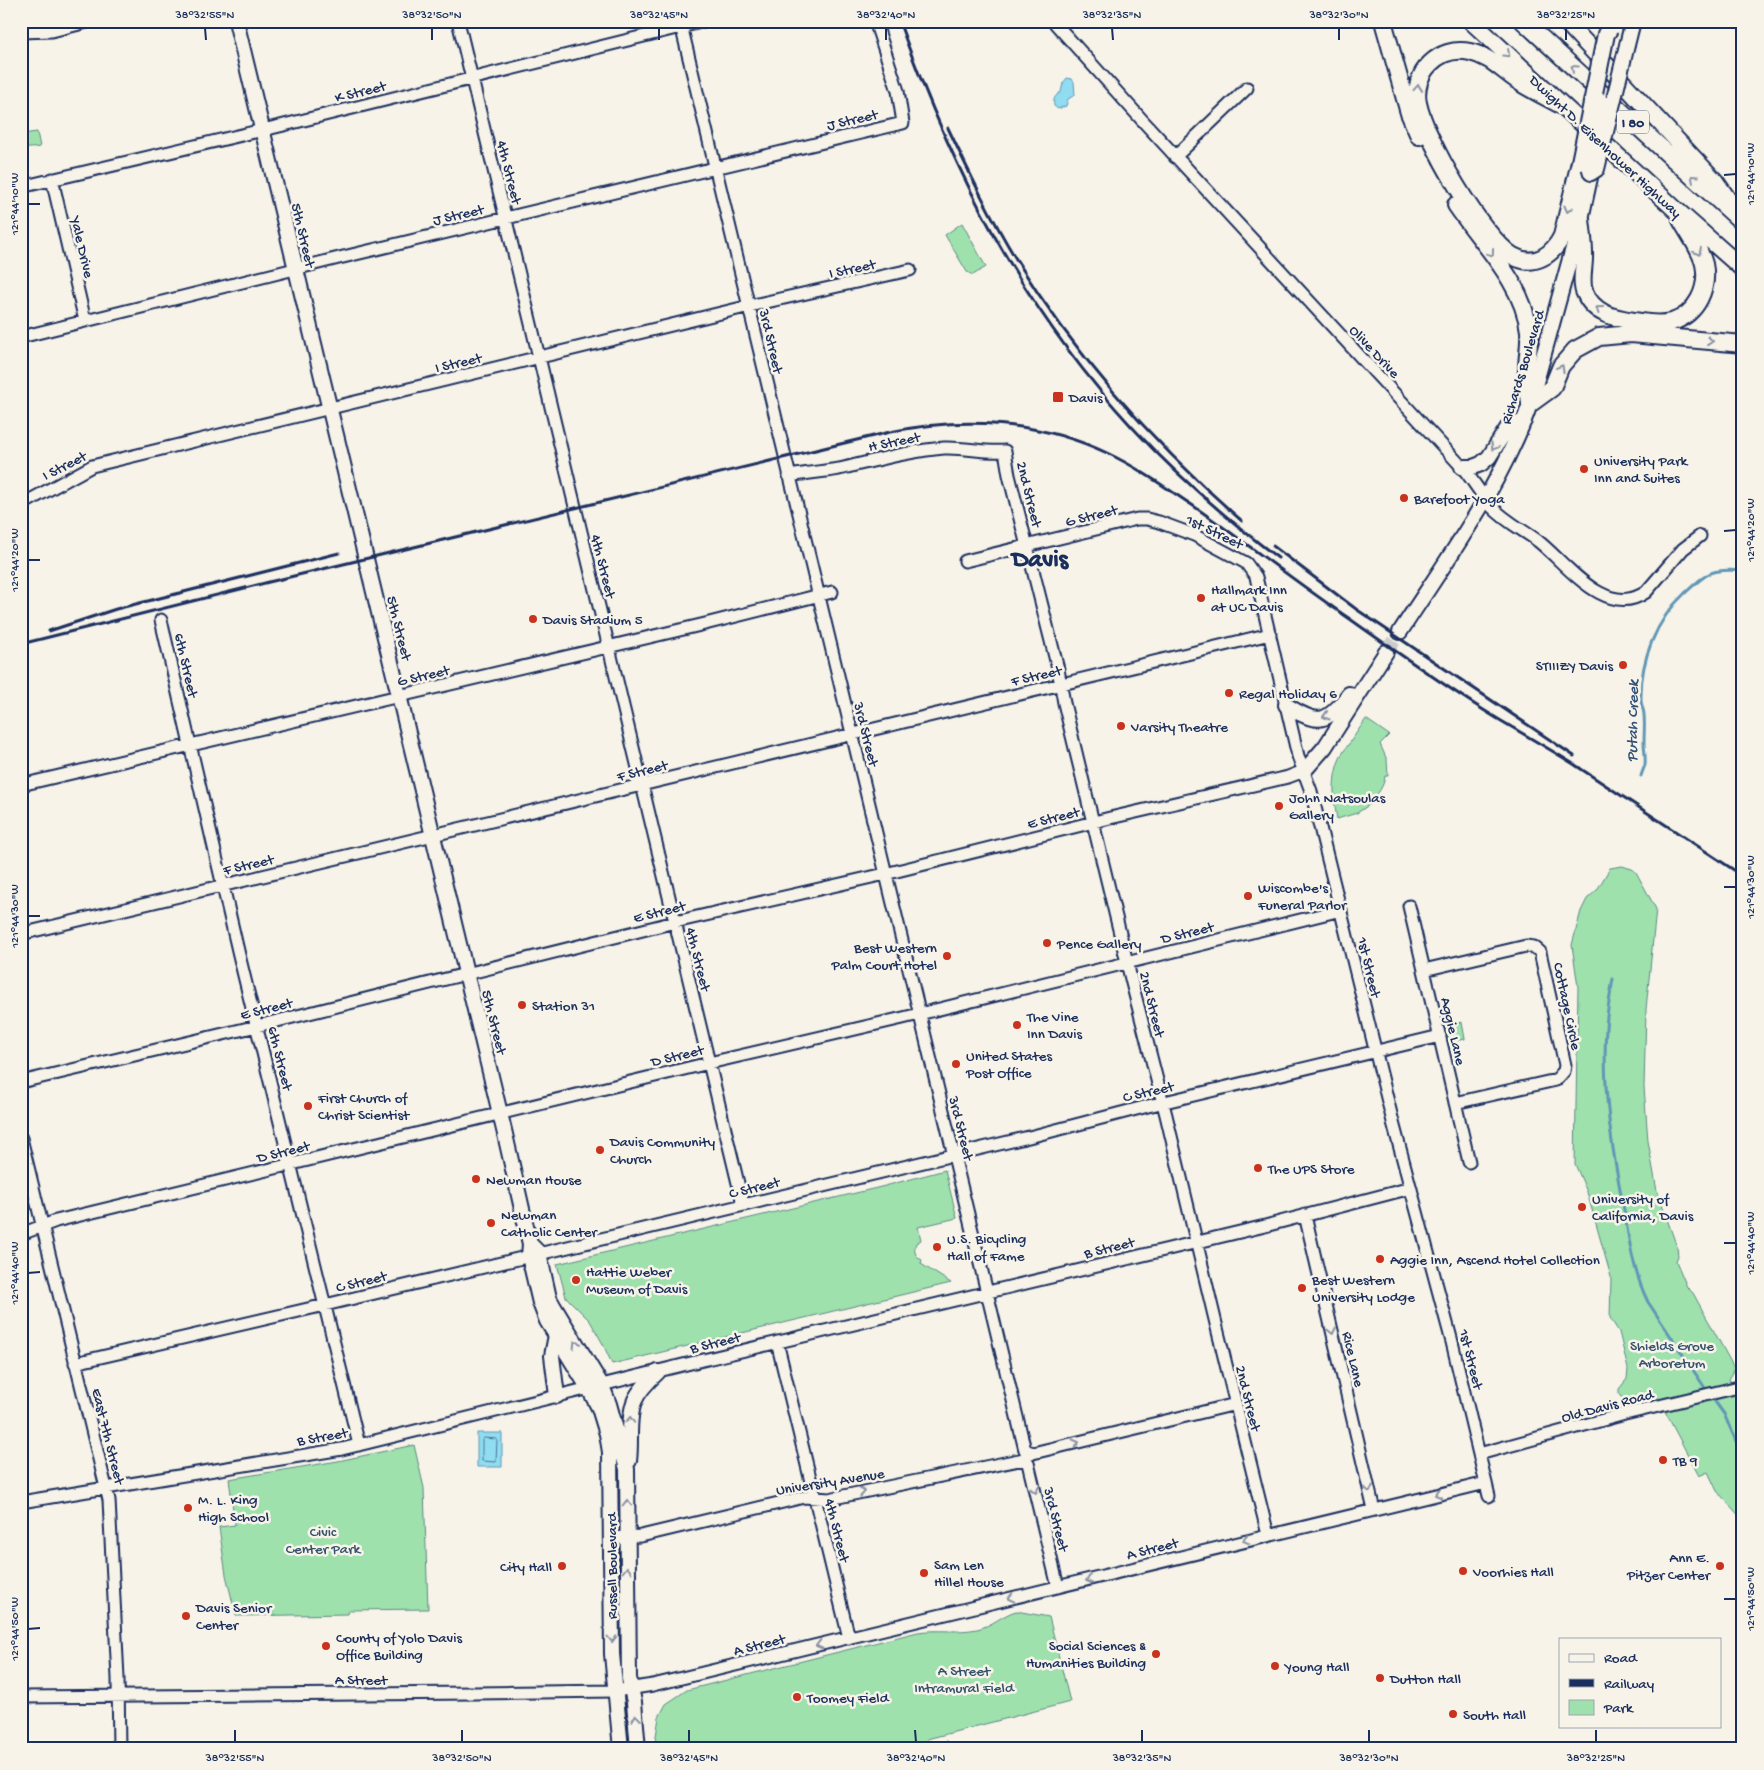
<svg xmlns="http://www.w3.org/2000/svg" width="1764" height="1770" font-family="'Gochi Hand',sans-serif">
	<rect width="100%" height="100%" fill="#f7f3e8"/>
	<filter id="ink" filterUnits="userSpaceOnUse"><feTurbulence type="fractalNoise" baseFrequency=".02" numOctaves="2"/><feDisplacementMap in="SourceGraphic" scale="10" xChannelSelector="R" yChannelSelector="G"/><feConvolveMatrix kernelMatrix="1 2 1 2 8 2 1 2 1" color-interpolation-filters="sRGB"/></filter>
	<g filter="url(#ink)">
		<path fill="#9ee1ac" stroke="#5c8885" d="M37,132L40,147L21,149L22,134Z
			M962,223L986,267L973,275L967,272L945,235Z
			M1366,719L1389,735L1380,744L1387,760L1388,776H1385C1384,786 1378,794 1371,801L1372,803L1357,813L1337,819C1333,798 1331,771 1344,751C1351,740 1359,730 1366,719Z
			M1622,866L1632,869L1636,872L1656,909L1646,1009L1644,1087L1648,1141L1657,1191L1677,1247L1678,1256L1676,1261L1687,1287L1693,1293L1733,1366L1734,1371L1729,1379L1743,1402V1520L1717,1491L1708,1472L1699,1476L1658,1398L1625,1401L1619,1393V1389L1627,1379L1628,1369L1619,1332L1610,1318L1611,1277L1587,1192L1575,1164L1578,987L1572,945L1581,911L1587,899L1597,890L1610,868Z
			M1462,1022L1465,1039L1449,1042L1445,1026Z
			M945,1170L957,1218L918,1227L921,1240L916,1243C913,1251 915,1256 922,1260L921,1264L951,1283L612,1364L603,1344L590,1321L566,1297L557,1264L881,1187Z
			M414,1445L424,1488L428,1609L349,1610L348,1614L236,1616L226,1575L219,1527L235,1525L229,1479L338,1461Z
			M1016,1611L1049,1617L1070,1702L927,1739L929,1746L947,1741L949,1749H654L659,1717L666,1704L687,1690L918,1632C938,1629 958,1633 977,1629C992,1626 1002,1615 1016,1611Z"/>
		<path fill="#90dcf0" stroke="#6197b6" d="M1067,78L1072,79L1074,82L1075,95L1068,99L1066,106L1058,109L1054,106C1053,98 1055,96 1061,92L1063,83Z
			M477,1433H502V1467H477Z"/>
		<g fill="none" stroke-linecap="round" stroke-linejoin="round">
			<path stroke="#4a7498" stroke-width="1" d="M484,1438L497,1439L496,1462L482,1461V1440Z"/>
			<path stroke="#6197b6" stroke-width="3" d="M1641,776C1642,772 1644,768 1645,765C1646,758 1644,749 1644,742C1644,733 1645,724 1644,715C1644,710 1641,705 1641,700C1640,660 1656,620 1685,593C1708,572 1712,568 1743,571
				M1613,979C1610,995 1607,1011 1606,1028C1602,1090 1612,1149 1624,1210C1629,1241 1634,1274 1648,1302L1707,1391
				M1711,1396L1724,1414L1743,1457"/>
			<path stroke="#cbcccc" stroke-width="14" stroke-dasharray="14 7" stroke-linecap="butt" d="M1386,652L1400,632"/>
			<defs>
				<path id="minor" d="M458,21L743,1204
					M680,21L1025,1450L1033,1453L1236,1404
					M1053,21L1143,121L1462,467C1473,480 1481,495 1492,507C1505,521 1523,530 1538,541C1566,563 1606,620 1646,592L1683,549L1700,536
					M21,32L52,31L91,21
					M1175,157L1247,88
					M52,179L85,321
					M21,187L284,125L705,21
					M21,337L339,258L903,123L898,91L875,21
					M789,476C806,473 822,472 839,469C874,461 908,451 944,448C965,447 985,453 1005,451L1009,475L1058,669L1064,703L1132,983L1166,1115L1217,1328L1268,1535
					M21,505L92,466L762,303L910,270
					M965,561L1137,519H1147L1159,522L1194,535L1246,563L1256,577L1298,756L1311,791L1394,1126L1452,1342L1489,1496
					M161,620L239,955L359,1445
					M21,785L705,624L832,592
					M1409,906L1469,1162
					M21,934L1270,634
					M1424,970L1526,946L1534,947L1540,952L1565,1065L1564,1071L1556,1080L1455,1103
					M21,1082L257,1026L675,922L885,874L1110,818L1288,777L1304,771
					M21,1138L109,1500L118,1678L119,1749
					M1305,1215L1374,1510
					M21,1234L56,1221L709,1063L903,1018L1341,910
					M777,1342L849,1638
					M75,1363L325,1305L1033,1136L1148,1106L1440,1036
					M1479,1454L1625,1414L1743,1386
					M21,1502L342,1449L699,1361L1265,1226L1411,1188
					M611,1538L641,1536L804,1497L829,1499L1024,1459L1028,1463L1058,1587
					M21,1697L475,1693L615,1691L653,1685L1486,1483"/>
				<path id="major" d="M236,21L504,1130L530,1244L529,1256L540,1303L547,1321L589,1389L599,1408L607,1434L610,1452L612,1654L621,1749
					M1627,45L1633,21
					M1462,467H1473L1481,464L1489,457L1508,427L1524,421
					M1400,632C1447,559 1501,487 1530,404L1581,219L1591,173
					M1286,705C1318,725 1326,725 1349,694
					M1304,771L1325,747L1386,652
					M530,1244L539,1253L549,1298L554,1307L602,1386L609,1404L627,1469L629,1678L634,1702L638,1749
					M556,1335L552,1356L557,1396
					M629,1461C630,1453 630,1445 630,1437C630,1404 633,1395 658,1372"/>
				<path id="highway" d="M1383,21L1409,113L1419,136
					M1471,21L1675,209L1743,269
					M1523,21L1743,223
					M1565,21L1715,181L1729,201
					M1564,107C1550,99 1535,92 1521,83C1503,72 1492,57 1470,52C1439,45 1412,73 1418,103C1425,139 1482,237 1513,256C1534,268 1553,255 1562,236L1580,162
					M1456,205C1483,245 1523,282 1529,331C1530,344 1527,357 1527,370C1526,381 1529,393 1530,404
					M1581,219C1582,230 1584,242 1584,253C1585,266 1580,279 1584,291C1593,314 1614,318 1634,321C1646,323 1661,325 1672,322C1697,314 1709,288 1704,264C1700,248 1688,233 1681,220
					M1530,404L1552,388L1561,366L1575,350L1599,337L1631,334L1743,344"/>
			</defs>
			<use href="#minor" stroke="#1b2f5e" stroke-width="15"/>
			<use href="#major" stroke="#1b2f5e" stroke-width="18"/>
			<use href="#highway" stroke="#1b2f5e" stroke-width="20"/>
			<use href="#minor" stroke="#f7f3e8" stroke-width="11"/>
			<use href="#major" stroke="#f7f3e8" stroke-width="14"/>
			<use href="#highway" stroke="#f7f3e8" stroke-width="16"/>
			<path stroke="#1b2f5e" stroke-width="3" d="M899,21C953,172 1022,308 1132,427C1176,475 1226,518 1278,558
				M948,128C969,172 990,216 1016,259C1077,358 1154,444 1242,521
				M1273,546L1356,609L1574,756
				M49,631L116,609L339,553
				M21,644L269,582L890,432C963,416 1039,421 1107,453C1137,467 1165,487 1192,505C1245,542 1296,582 1350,619C1398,653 1447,688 1498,719C1525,735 1553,751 1580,768
				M1575,765L1743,876"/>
			<defs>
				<path id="major-bridge" d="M1600,100L1589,166L1591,173L1597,169L1627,45"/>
				<path id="highway-bridge" d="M1580,162L1606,34L1610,28"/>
			</defs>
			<use href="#major-bridge" stroke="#1b2f5e" stroke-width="18" stroke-linecap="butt"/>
			<use href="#highway-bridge" stroke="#1b2f5e" stroke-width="20" stroke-linecap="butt"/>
			<use href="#major-bridge" stroke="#f7f3e8" stroke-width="14"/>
			<use href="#highway-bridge" stroke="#f7f3e8" stroke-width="16"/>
		</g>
		<defs><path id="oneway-chevron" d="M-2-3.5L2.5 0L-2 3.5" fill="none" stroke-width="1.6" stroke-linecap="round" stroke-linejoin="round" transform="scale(1.25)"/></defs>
		<g stroke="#8991a3">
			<use href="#oneway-chevron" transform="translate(1507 54) rotate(43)"/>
			<use href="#oneway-chevron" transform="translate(1574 68) rotate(-138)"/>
			<use href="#oneway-chevron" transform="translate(1418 88) rotate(-85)"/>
			<use href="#oneway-chevron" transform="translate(1694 178) rotate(-138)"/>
			<use href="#oneway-chevron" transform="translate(1568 209) rotate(104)"/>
			<use href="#oneway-chevron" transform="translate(1698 252) rotate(64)"/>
			<use href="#oneway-chevron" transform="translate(1491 253) rotate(53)"/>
			<use href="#oneway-chevron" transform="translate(1599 309) rotate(-144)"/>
			<use href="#oneway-chevron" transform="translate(1710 341) rotate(5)"/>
			<use href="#oneway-chevron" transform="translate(1561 368) rotate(-61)"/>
			<use href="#oneway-chevron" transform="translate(1494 447) rotate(121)"/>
			<use href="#oneway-chevron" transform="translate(1326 716) rotate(163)"/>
			<use href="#oneway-chevron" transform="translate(1332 1331) rotate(77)"/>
			<use href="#oneway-chevron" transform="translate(576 1344) rotate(-122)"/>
			<use href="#oneway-chevron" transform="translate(630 1420) rotate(-87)"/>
			<use href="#oneway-chevron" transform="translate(1076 1443) rotate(-14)"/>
			<use href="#oneway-chevron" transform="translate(1369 1489) rotate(77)"/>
			<use href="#oneway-chevron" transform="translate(1035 1490) rotate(76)"/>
			<use href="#oneway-chevron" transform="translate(862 1492) rotate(-11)"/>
			<use href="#oneway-chevron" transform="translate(1438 1494) rotate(166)"/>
			<use href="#oneway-chevron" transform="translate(627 1503) rotate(-90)"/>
			<use href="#oneway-chevron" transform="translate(1246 1540) rotate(166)"/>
			<use href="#oneway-chevron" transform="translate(627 1570) rotate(-90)"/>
			<use href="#oneway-chevron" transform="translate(1089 1580) rotate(166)"/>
			<use href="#oneway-chevron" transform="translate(1011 1598) rotate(166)"/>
			<use href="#oneway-chevron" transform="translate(612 1639) rotate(89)"/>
			<use href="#oneway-chevron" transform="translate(819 1645) rotate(166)"/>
			<use href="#oneway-chevron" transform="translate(636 1718) rotate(-97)"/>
		</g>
	</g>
	<path fill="none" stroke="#1b2f5e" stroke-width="2" d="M205,28L206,40M432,28V40M659,28V40M886,28V40M1112,28L1113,40M1339,28V40M1566,28V40M1724,175L1736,174M28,204H40M1724,531L1736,530M28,560H40M1724,887H1736M28,916H40M1724,1243H1736M28,1273L40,1272M1724,1599H1736M28,1629L40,1628M235,1730V1742M462,1730V1742M689,1730V1742M915,1730L916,1742M1142,1730V1742M1369,1730V1742M1596,1730V1742"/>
	<g fill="#c8321e" stroke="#f7f3e8" stroke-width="2">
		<rect x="1052" y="391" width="12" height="12" rx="2.5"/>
		<circle cx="1584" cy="469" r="5"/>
		<circle cx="1404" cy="498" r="5"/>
		<circle cx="1201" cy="598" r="5"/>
		<circle cx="533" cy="619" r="5"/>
		<circle cx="1623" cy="665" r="5"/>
		<circle cx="1229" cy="693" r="5"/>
		<circle cx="1121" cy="726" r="5"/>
		<circle cx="1279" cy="806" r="5"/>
		<circle cx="1248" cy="896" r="5"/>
		<circle cx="1047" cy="943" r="5"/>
		<circle cx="947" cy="956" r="5"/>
		<circle cx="522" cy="1005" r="5"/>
		<circle cx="1017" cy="1025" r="5"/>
		<circle cx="956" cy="1064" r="5"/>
		<circle cx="308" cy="1106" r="5"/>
		<circle cx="600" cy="1150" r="5"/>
		<circle cx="1258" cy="1168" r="5"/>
		<circle cx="476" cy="1179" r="5"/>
		<circle cx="1582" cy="1207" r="5"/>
		<circle cx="491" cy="1223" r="5"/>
		<circle cx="937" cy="1247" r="5"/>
		<circle cx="1380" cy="1259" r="5"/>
		<circle cx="576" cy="1280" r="5"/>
		<circle cx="1302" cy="1288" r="5"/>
		<circle cx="1663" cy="1460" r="5"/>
		<circle cx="188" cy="1508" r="5"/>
		<circle cx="562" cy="1566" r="5"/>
		<circle cx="1720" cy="1566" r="5"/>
		<circle cx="1463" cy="1571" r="5"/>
		<circle cx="924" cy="1573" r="5"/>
		<circle cx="186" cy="1616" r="5"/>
		<circle cx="326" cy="1646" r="5"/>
		<circle cx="1156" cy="1654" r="5"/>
		<circle cx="1275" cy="1666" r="5"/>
		<circle cx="1380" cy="1678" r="5"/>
		<circle cx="797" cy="1697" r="5"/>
		<circle cx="1453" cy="1714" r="5"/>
	</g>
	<g text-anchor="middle" stroke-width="5" stroke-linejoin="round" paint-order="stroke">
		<rect fill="#f7f3e8" stroke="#5d6a87" stroke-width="1" x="1617" y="110.5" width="32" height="23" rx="4"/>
		<g font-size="14" font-weight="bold" fill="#1b2f5e">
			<text x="1633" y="127">I 80</text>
		</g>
		<g font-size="15" fill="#1b2f5e" stroke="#f7f3e8">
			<text transform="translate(360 91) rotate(-14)" y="5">K Street</text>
			<text transform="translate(852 119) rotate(-13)" y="5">J Street</text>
			<text transform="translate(1606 146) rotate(43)" y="5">Dwight D. Eisenhower Highway</text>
			<text transform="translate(510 172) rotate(76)" y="5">4th Street</text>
			<text transform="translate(458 214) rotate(-13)" y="5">J Street</text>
			<text transform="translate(304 235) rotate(77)" y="5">5th Street</text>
			<text transform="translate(83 247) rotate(77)" y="5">Yale Drive</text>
			<text transform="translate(852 268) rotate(-12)" y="5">I Street</text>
			<text transform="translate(772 341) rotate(77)" y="5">3rd Street</text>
			<text transform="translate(1375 351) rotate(47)" y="5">Olive Drive</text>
			<text transform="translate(458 362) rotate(-13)" y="5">I Street</text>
			<text transform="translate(1522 367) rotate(-73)" y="5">Richards Boulevard</text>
			<text transform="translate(894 441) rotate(-11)" y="5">H Street</text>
			<text transform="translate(64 465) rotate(-27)" y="5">I Street</text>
			<text transform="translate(1030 494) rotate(76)" y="5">2nd Street</text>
			<text transform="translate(1091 515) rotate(-14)" y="5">G Street</text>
			<text transform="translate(1215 531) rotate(26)" y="5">1st Street</text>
			<text transform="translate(604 566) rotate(76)" y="5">4th Street</text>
			<text transform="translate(400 628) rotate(76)" y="5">5th Street</text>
			<text transform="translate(187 665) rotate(77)" y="5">6th Street</text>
			<text transform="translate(423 675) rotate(-13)" y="5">G Street</text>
			<text transform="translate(1036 675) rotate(-13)" y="5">F Street</text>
			<text transform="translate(867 734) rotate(76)" y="5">3rd Street</text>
			<text transform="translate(642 770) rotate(-14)" y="5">F Street</text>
			<text transform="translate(1053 817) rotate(-14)" y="5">E Street</text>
			<text transform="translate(248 864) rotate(-13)" y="5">F Street</text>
			<text transform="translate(659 911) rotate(-14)" y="5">E Street</text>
			<text transform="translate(1187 932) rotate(-14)" y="5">D Street</text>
			<text transform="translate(699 959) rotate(76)" y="5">4th Street</text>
			<text transform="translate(1370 967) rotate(77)" y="5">1st Street</text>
			<text transform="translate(1153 1004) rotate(76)" y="5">2nd Street</text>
			<text transform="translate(1568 1006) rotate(78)" y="5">Cottage Circle</text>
			<text transform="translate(266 1008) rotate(-14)" y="5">E Street</text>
			<text transform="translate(495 1022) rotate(76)" y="5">5th Street</text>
			<text transform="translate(1454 1031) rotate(77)" y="5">Aggie Lane</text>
			<text transform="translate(677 1055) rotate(-14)" y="5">D Street</text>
			<text transform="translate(281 1058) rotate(76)" y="5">6th Street</text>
			<text transform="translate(1148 1091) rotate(-13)" y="5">C Street</text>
			<text transform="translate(962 1128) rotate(76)" y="5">3rd Street</text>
			<text transform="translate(283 1151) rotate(-14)" y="5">D Street</text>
			<text transform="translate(754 1187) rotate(-14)" y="5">C Street</text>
			<text transform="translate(1109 1247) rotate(-14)" y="5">B Street</text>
			<text transform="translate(361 1281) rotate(-14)" y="5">C Street</text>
			<text transform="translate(715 1342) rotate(-14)" y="5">B Street</text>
			<text transform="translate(1354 1359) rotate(77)" y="5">Rice Lane</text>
			<text transform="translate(1472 1359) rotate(76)" y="5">1st Street</text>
			<text transform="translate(1249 1398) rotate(76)" y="5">2nd Street</text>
			<text transform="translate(1607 1405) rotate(-15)" y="5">Old Davis Road</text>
			<text transform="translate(109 1436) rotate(76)" y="5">East 7th Street</text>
			<text transform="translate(322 1436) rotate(-10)" y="5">B Street</text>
			<text transform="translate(830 1481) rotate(-9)" y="5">University Avenue</text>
			<text transform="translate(1057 1519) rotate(76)" y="5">3rd Street</text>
			<text transform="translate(838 1530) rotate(76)" y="5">4th Street</text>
			<text transform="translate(1152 1548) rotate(-14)" y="5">A Street</text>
			<text transform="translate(611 1566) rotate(-90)" y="5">Russell Boulevard</text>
			<text transform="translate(759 1644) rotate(-14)" y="5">A Street</text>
			<text x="361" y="1684">A Street</text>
		</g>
		<g font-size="15" fill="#1b2f5e" stroke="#f7f3e8" text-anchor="start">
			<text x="1069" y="402">Davis</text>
			<text x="1594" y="465">University Park<tspan x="1594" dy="17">Inn and Suites</tspan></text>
			<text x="1414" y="503">Barefoot Yoga</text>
			<text x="1211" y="594">Hallmark Inn<tspan x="1211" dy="17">at UC Davis</tspan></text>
			<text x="543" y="624">Davis Stadium 5</text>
			<text x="1613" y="670" text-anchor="end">STIIIZY Davis</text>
			<text x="1239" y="698">Regal Holiday 6</text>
			<text x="1131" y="731">Varsity Theatre</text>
			<text x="1289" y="802">John Natsoulas<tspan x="1289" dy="17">Gallery</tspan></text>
			<text x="1258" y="892">Wiscombe's<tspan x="1258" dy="17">Funeral Parlor</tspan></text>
			<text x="1057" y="948">Pence Gallery</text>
			<text x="937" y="952" text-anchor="end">Best Western<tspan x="937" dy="17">Palm Court Hotel</tspan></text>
			<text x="532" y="1010">Station 31</text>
			<text x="1027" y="1021">The Vine<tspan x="1027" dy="17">Inn Davis</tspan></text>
			<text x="966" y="1060">United States<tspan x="966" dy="17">Post Office</tspan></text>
			<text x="318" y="1102">First Church of<tspan x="318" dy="17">Christ Scientist</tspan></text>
			<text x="610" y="1146">Davis Community<tspan x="610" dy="17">Church</tspan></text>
			<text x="1268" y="1173">The UPS Store</text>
			<text x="486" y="1184">Newman House</text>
			<text x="1592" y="1203">University of<tspan x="1592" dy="17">California, Davis</tspan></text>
			<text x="501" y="1219">Newman<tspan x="501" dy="17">Catholic Center</tspan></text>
			<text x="947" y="1243">U.S. Bicycling<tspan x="947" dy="17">Hall of Fame</tspan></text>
			<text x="1390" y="1264">Aggie Inn, Ascend Hotel Collection</text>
			<text x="586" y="1276">Hattie Weber<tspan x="586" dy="17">Museum of Davis</tspan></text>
			<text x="1312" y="1284">Best Western<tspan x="1312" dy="17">University Lodge</tspan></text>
			<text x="1673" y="1465">TB 9</text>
			<text x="198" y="1504">M. L. King<tspan x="198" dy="17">High School</tspan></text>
			<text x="1710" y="1562" text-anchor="end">Ann E.<tspan x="1710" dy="17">Pitzer Center</tspan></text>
			<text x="934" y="1569">Sam Len<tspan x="934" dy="17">Hillel House</tspan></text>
			<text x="552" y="1571" text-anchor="end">City Hall</text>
			<text x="1473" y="1576">Voorhies Hall</text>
			<text x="196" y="1612">Davis Senior<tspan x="196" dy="17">Center</tspan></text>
			<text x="336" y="1642">County of Yolo Davis<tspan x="336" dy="17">Office Building</tspan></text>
			<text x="1146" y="1650" text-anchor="end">Social Sciences &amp;<tspan x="1146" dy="17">Humanities Building</tspan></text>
			<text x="1285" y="1671">Young Hall</text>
			<text x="1390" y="1683">Dutton Hall</text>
			<text x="807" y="1702">Toomey Field</text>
			<text x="1463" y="1719">South Hall</text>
		</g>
		<g font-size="15" fill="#35536e" stroke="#f7f3e8">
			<text x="1672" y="1350">Shields Grove<tspan x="1672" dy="17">Arboretum</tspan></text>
			<text x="323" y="1536">Civic<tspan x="323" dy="17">Center Park</tspan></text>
			<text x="964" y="1675">A Street<tspan x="964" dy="17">Intramural Field</tspan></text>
		</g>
		<g font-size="16" font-style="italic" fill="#32527b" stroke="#f7f3e8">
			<text transform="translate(1631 721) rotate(-89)" y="6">Putah Creek</text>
		</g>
		<g font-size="25" font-weight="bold" fill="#1b2f5e" stroke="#f7f3e8">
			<text x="1040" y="566">Davis</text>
		</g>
	</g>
	<rect width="1764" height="1770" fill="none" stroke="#f7f3e8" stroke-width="55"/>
	<rect x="1559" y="1638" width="162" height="90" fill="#f7f3e8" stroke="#9fa5b1"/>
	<rect x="1569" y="1654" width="25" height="8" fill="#f7f3e8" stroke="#9fa5b1"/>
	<text x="1604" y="1662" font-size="15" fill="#1b2f5e">Road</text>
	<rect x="1569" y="1679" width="25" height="8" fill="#1b2f5e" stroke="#9fa5b1"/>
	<text x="1604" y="1688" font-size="15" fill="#1b2f5e">Railway</text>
	<rect x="1569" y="1700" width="25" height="15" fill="#9ee1ac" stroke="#9fa5b1"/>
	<text x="1604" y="1712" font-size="15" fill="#1b2f5e">Park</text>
	<rect x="28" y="28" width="1708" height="1714" fill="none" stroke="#1b2f5e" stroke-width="2"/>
	<g font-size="12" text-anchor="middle" fill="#1b2f5e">
		<text x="205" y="18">38°32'55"N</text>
		<text x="432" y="18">38°32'50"N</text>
		<text x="659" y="18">38°32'45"N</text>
		<text x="886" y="18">38°32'40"N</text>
		<text x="1112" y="18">38°32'35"N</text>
		<text x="1339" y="18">38°32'30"N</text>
		<text x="1566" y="18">38°32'25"N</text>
		<text transform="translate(1750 174) rotate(-90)" y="4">121°44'10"W</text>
		<text transform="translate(14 204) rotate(-90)" y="4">121°44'10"W</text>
		<text transform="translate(1750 530) rotate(-90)" y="4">121°44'20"W</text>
		<text transform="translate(14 560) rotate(-90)" y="4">121°44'20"W</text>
		<text transform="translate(1750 887) rotate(-90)" y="4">121°44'30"W</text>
		<text transform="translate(14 916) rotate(-90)" y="4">121°44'30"W</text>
		<text transform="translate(1750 1243) rotate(-90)" y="4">121°44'40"W</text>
		<text transform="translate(14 1273) rotate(-90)" y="4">121°44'40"W</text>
		<text transform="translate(1750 1599) rotate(-90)" y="4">121°44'50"W</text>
		<text transform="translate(14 1629) rotate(-90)" y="4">121°44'50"W</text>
		<text x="235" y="1761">38°32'55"N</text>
		<text x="462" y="1761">38°32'50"N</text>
		<text x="689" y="1761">38°32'45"N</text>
		<text x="916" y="1761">38°32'40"N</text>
		<text x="1142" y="1761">38°32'35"N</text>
		<text x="1369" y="1761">38°32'30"N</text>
		<text x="1596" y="1761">38°32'25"N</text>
	</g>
</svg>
